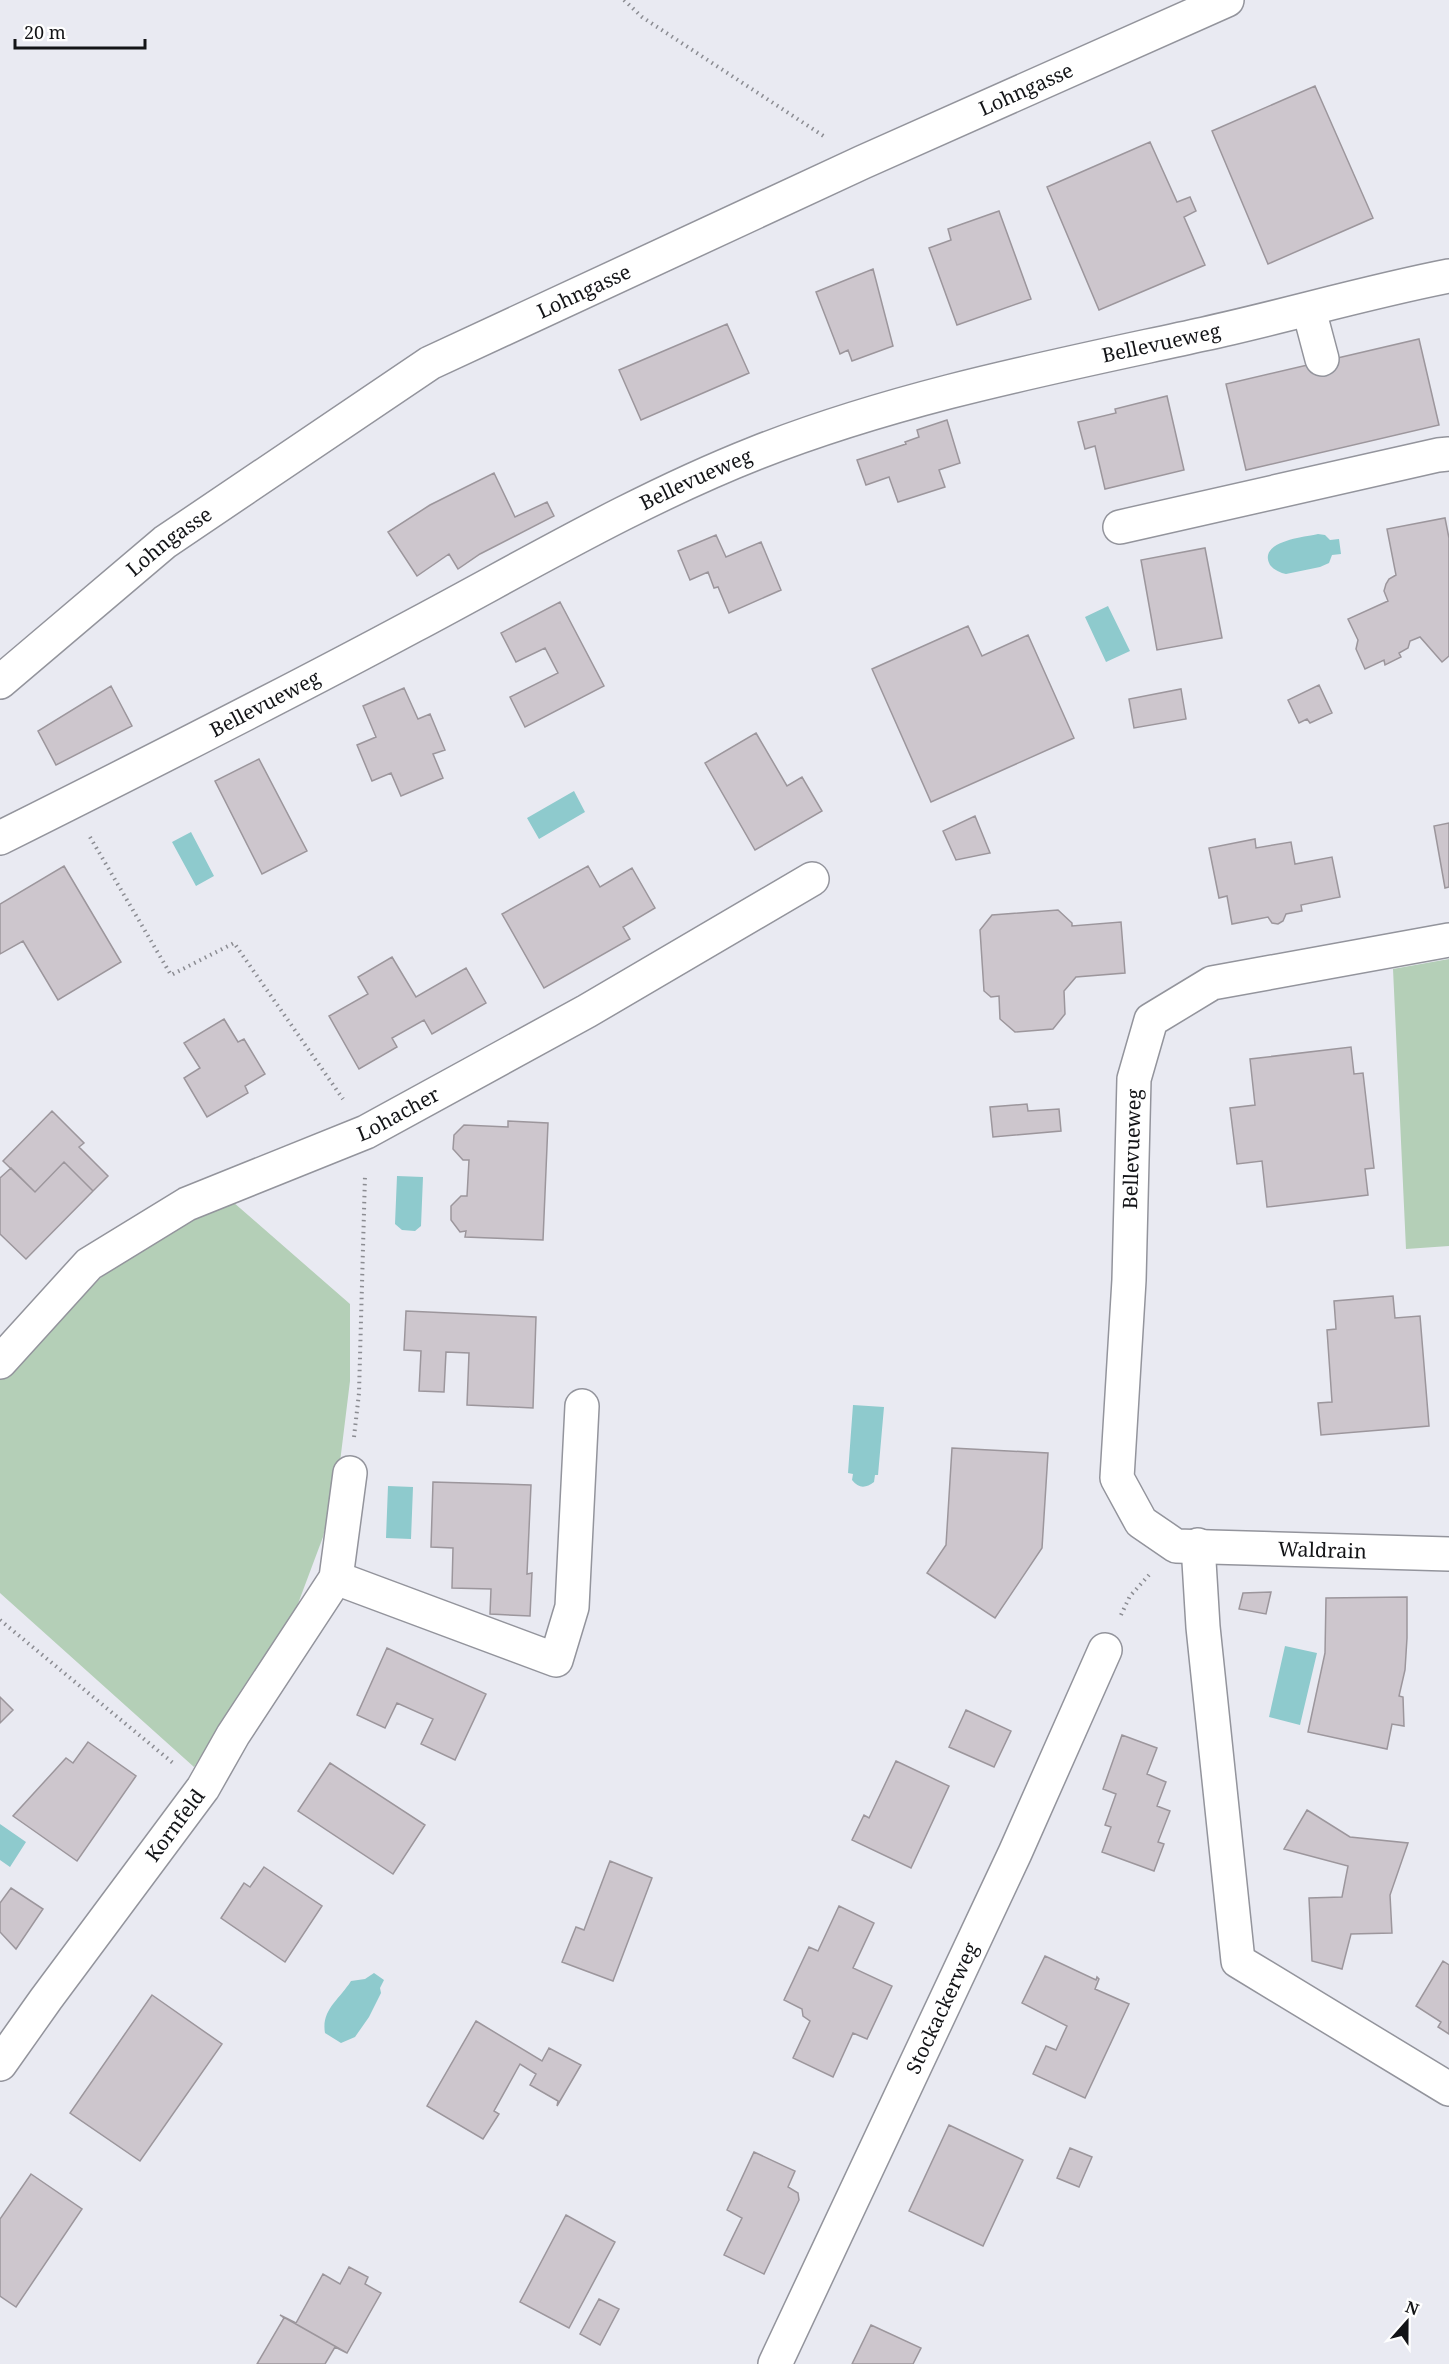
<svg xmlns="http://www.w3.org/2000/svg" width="1449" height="2364" font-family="'Noto Serif',serif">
	<rect width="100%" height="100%" fill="#e9eaf2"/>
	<path fill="#b4cfb7" d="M1449,959V1246L1406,1249L1393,969Z
		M233,1202L350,1304V1381L340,1462L323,1537L293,1617L194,1767L0,1593V1377L128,1251L163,1225Z"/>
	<path fill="#8ecacd" d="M1318,534L1325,535L1330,540L1339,539L1341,554L1332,555L1329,563L1320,567L1286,574C1281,573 1274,570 1270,565C1257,541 1305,537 1318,534Z
		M1108,606L1130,651L1106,662L1085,617Z
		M574,791L585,812L539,839L527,818Z
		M191,832L214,876L196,886L172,842Z
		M397,1176L423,1177L421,1226L415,1231L402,1230L395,1224Z
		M853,1405L884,1407L878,1475H875L874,1482C866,1488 859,1489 852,1480L853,1474L848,1473Z
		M388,1486L413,1487L411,1539L386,1538Z
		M1285,1646L1317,1653L1300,1725L1269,1717Z
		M0,1824L26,1842L10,1867L0,1860Z
		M374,1973L384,1980L380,1988L381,1993L369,2017L355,2037L341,2043L325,2033C321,2010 339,2000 351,1981L365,1979Z"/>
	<path fill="#cdc6cd" stroke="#9c969c" stroke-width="1.5" d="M1315,86L1373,218L1268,264L1212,131Z
		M1150,142L1177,202L1190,197L1196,211L1184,217L1205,265L1099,310L1047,187Z
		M999,211L1031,299L957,325L929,248L951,240L948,229Z
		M873,269L893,346L852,361L848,350L840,354L816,292Z
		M727,324L749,373L641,420L619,370Z
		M1419,339L1439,425L1246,470L1226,384Z
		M1167,396L1184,470L1105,489L1095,446L1085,449L1078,422L1116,413L1115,409Z
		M947,420L960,463L939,470L945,487L898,502L889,477L866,485L857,460L906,444L905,442L919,437L917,430Z
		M494,473L515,517L547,502L554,516L480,554L458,569L449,554L417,576L388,532L430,505Z
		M1445,518L1449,538V656L1442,662L1420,637L1410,641L1408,648L1399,653L1401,657L1385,665L1384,660L1365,669L1356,649L1358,640L1348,619L1388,601L1384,591L1386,584L1389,579L1396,575L1387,529Z
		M716,535L726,557L761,542L781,590L729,613L718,587L714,588L708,572L690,580L678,551Z
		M1205,548L1222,638L1157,650L1141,560Z
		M560,602L604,686L525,727L510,697L558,673L545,648L516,662L501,633Z
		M968,626L982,656L1028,635L1074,738L931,802L872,669Z
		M1319,685L1332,713L1310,723L1307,719L1299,723L1288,700Z
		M111,686L132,726L56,765L38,731Z
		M404,688L418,719L430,714L445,750L433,754L443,778L401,796L391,773L372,781L357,745L376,737L363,706Z
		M1181,689L1186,719L1134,728L1129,699Z
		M756,733L787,786L802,777L822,811L755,850L705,763Z
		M259,759L307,851L262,874L215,781Z
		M975,816L990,853L956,860L943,831Z
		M1449,823V887L1445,888L1434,826Z
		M1255,839L1256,848L1291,842L1295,864L1332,857L1340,897L1301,905L1302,911L1286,914L1283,921L1278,924L1272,923L1268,917L1232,924L1227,896L1219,898L1209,848Z
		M64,866L121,962L58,1000L23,941L0,954V904Z
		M588,866L600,887L632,868L655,908L623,927L630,939L544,988L502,914Z
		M1058,910L1072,923V926L1121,922L1125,973L1076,977L1064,991L1065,1014L1053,1029L1015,1032L1000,1019L999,996L991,997L984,991L980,930L992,915Z
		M392,957L416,997L466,968L486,1003L432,1034L424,1020L392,1038L397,1047L359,1069L329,1016L368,994L358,977Z
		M224,1019L238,1042L244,1039L265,1074L245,1086L248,1093L207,1117L184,1078L200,1068L184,1043Z
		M1351,1047L1354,1074L1363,1073L1374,1168L1365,1169L1368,1195L1267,1207L1262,1161L1237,1164L1230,1108L1255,1105L1250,1059Z
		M1027,1104L1028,1111L1059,1109L1061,1131L993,1137L990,1107Z
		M52,1111L84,1143L79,1147L108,1176L93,1191L64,1162L35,1192L3,1161Z
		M508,1121L548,1123L543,1240L465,1237L466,1231L460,1232L451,1220V1206L461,1196H467L469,1160H463L453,1149L454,1135L464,1125L508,1127Z
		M64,1162L93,1191L26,1259L0,1234V1178L11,1168L35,1192Z
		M1393,1296L1395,1318L1420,1316L1429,1426L1321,1435L1318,1403L1332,1402L1327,1330L1336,1329L1334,1301Z
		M406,1311L536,1317L533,1408L467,1405L469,1353L446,1352L444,1392L419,1391L421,1351L404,1350Z
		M952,1448L1048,1453L1042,1548L995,1618L927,1573L946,1545Z
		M433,1482L531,1485L527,1574L532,1573L530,1616L490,1614L491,1589L452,1588L453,1548L431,1547Z
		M1271,1592L1266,1614L1239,1609L1243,1593Z
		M1407,1597V1638L1405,1670L1399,1696L1403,1697L1404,1726L1392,1724L1387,1749L1308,1732L1325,1653L1326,1598Z
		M387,1648L486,1694L455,1760L421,1744L433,1719L397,1703L385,1728L357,1715Z
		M0,1697L13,1710L0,1723Z
		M966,1710L1011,1731L994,1767L949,1747Z
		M1122,1735L1157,1748L1147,1774L1166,1782L1157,1806L1170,1811L1158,1842L1164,1844L1154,1871L1102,1852L1111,1827L1105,1825L1116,1794L1103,1789Z
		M88,1742L136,1776L77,1861L13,1816L66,1758L73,1763Z
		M896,1761L949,1786L911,1868L852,1840L864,1815L869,1818Z
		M330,1763L425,1825L393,1874L298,1811Z
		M1307,1810L1350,1837L1408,1843L1390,1895L1392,1933L1351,1934L1342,1969L1312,1961L1309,1898L1342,1897L1348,1866L1284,1849Z
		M610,1861L652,1878L613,1981L562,1962L576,1927L584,1930Z
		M264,1867L322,1906L285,1962L221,1918L244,1883L250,1887Z
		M11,1888L43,1909L16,1949L0,1932V1903Z
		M839,1906L874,1923L853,1968L892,1986L867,2039L853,2033L833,2077L793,2058L810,2021L803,2016L802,2009L784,2000L809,1947L818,1951Z
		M1045,1956L1096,1980L1097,1977L1099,1979L1095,1989L1129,2004L1085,2098L1033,2074L1046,2046L1056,2050L1067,2026L1022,2003Z
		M1443,1961L1449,1965V2034L1438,2027L1441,2022L1416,2006Z
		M152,1995L222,2044L140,2161L70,2113Z
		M476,2021L542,2061L549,2048L581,2065L557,2106L558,2101L530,2085L536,2074L520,2064L494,2111L499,2114L483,2139L427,2106Z
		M949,2125L1023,2160L983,2246L909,2211Z
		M1070,2148L1092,2157L1079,2187L1057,2178Z
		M754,2152L795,2171L788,2187L798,2193L799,2200L764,2274L724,2255L742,2218L727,2210Z
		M31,2174L82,2209L16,2307L0,2296V2219Z
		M566,2215L615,2242L569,2328L520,2302Z
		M349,2267L368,2277L365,2284L381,2293L347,2353L280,2315L296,2323L323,2274L340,2284Z
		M599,2299L619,2309L600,2345L580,2334Z
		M280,2315L347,2353L335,2347L325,2364H257L284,2318Z
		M871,2325L921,2348L913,2364H852Z"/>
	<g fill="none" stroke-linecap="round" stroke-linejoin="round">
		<defs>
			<g id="minor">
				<path d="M1309,310L1322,359"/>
				<path d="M1120,527L1438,455L1449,454"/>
				<path id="s1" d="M0,682L165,542L430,363L863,162L1227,0"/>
				<path id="s2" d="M0,838C138,769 277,699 413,626C526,566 637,500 756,453C901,396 1053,367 1204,334C1286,316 1367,292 1449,276"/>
				<path id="s3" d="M1449,940L1212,983L1151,1020L1134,1079L1129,1280L1117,1478L1141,1522L1176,1546L1449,1554"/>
				<path id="s4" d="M0,1362L89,1264L187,1204L366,1132L587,1011L812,879"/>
				<path d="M1198,1545L1203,1627L1238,1961L1449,2089"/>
				<path d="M336,1578L556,1660L572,1607L582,1406"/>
				<path id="s5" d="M0,2064L46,1999L203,1788L233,1735L336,1578L350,1473"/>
				<path id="s6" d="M775,2364L1015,1853L1105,1650"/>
			</g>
		</defs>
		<use href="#minor" stroke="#93949c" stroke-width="36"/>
		<path stroke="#8b8c92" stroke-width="4" stroke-dasharray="1.5 4.5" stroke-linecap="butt" d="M624,0L642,17L825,137
			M90,837L171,975L234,943L343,1099
			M354,1437L359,1393L365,1175
			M1121,1615L1130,1596L1149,1575
			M0,1620L173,1763"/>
		<use href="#minor" stroke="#fff" stroke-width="33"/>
	</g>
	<g text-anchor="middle" stroke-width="4.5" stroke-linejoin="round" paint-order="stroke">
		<g font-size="20" fill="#131417" stroke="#fff">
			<text dy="7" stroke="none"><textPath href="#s1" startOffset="1192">Lohngasse</textPath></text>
			<text dy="7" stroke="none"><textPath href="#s1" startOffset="706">Lohngasse</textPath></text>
			<text dy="7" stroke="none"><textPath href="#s2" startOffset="1269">Bellevueweg</textPath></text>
			<text dy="7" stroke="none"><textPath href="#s2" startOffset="783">Bellevueweg</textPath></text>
			<text dy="7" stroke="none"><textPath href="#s1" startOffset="220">Lohngasse</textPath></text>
			<text dy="7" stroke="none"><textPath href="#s2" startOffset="297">Bellevueweg</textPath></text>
			<text dy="7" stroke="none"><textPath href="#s4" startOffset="477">Lohacher</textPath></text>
			<text transform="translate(1132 1149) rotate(-88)" y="7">Bellevueweg</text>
			<text dy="7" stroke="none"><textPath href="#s3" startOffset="1012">Waldrain</textPath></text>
			<text dy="7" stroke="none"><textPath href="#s5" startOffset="296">Kornfeld</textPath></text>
			<text dy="7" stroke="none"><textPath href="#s6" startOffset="393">Stockackerweg</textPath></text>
		</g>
	</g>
	<g transform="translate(1407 2322) rotate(21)" stroke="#ffffff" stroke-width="4.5" paint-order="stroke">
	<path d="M0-4.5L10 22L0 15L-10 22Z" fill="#131417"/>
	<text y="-9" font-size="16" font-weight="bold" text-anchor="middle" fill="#131417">N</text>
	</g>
	<path d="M15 39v9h130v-9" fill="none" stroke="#131417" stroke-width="3"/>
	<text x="24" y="39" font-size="18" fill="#131417" stroke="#ffffff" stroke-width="4.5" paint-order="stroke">20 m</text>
</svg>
